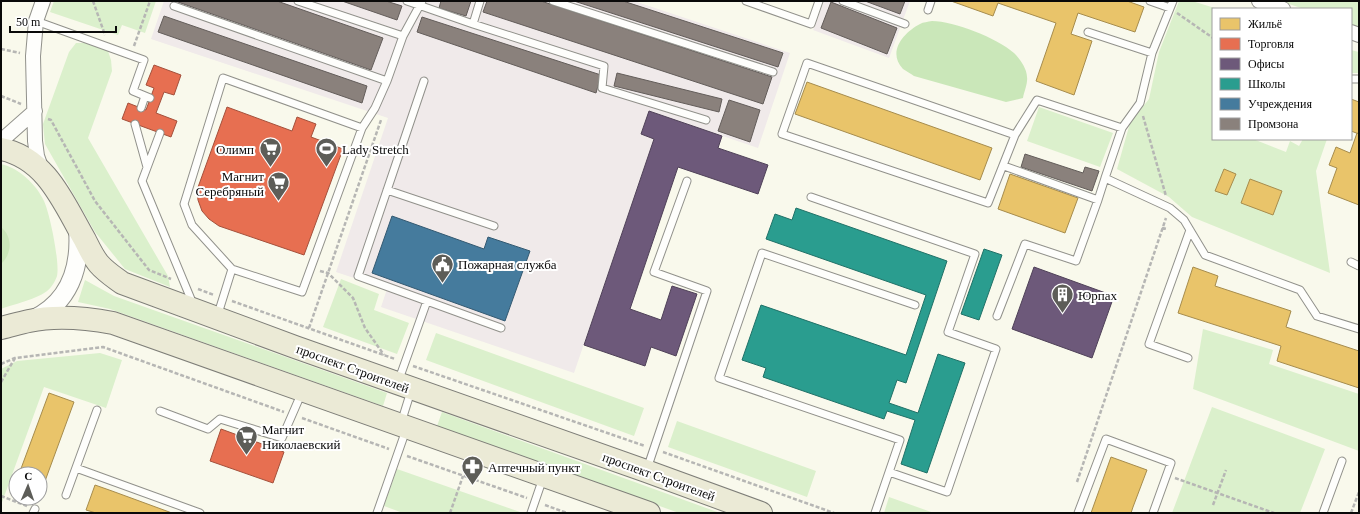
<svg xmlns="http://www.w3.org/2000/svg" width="1360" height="514" font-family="'Times New Roman',serif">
	<rect width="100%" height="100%" fill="#f9f9ec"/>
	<path fill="#f0eaea" d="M164,1H634L790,53L758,148L649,111L641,134L654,139L574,373L381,307L387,289L336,272L388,118L151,39Z
		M824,1H910L889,58L813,30Z"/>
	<path fill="#dbf0cc" d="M54,1H156L145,33L122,25L118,35L50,12Z
		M1179,1H1192L1218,9H1213V139H1253L1286,152L1290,141L1299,146L1303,139H1327L1316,171L1330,273L1192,217L1169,197L1117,169L1130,123L1149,99L1159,52Z
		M1286,1H1359V27L1351,25V9H1304L1286,3Z
		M76,43H85L108,51L111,60L112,71L88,138L168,276L170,287L125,269L95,232L45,144L43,124L69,52Z
		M1351,50L1359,52V73H1351Z
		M1039,107L1113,133L1100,167L1027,141Z
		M1,164C19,168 36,184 44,201C50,214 60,263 57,276C56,279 53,285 51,287C43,298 14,304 1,309Z
		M341,279L379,294L374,310L409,323L397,354L323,327Z
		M85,280L114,296L387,393L383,406L110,309L78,302Z
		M1203,329L1273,350L1269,364L1359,394V451L1193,389Z
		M436,333L644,408L634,436L426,360Z
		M100,353L122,360L106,408L44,387L1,505V369L17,361Z
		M1212,407L1325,449L1300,513H1172Z
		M442,412L720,513H679L437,426Z
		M677,421L816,471L807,497L668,447Z
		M397,469L520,512V513H403L384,506Z
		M889,497L934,513H884Z"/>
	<path fill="#cae7b9" d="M932,21C954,21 997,38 1014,53C1020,59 1027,69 1027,77C1028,83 1024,92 1023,98L1006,102L914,76C910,73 906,71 903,69C887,52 903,33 920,24C923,22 928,22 932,21Z
		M1,227C13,237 12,254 1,264Z"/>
	<path fill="#e9c46a" stroke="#a68c4d" d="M951,1H1127L1144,7L1135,32L1078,13L1071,34L1092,41L1074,95L1036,81L1056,23L998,3L993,16Z
		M807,82L992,148L980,180L795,114Z
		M1351,99L1359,102V134L1351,131Z
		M1357,133L1359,134V205L1328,193L1337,168L1329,165L1336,147L1350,153Z
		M1224,169L1236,174L1227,195L1215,191Z
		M1010,174L1078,198L1065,233L998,209Z
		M1250,179L1282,191L1273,215L1241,203Z
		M1193,267L1218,276L1215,286L1291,311L1286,327L1359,351V388L1277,361L1281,346L1178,313Z
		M49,393L74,402L41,492L40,491V474H19Z
		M1111,457L1147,470L1133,507L1131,513H1091Z
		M95,485L112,491L172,513H96L86,510Z"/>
	<path fill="#e76f51" stroke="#a4503b" d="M154,65L181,75L174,95L164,92L156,113L177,121L171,137L122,119L128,103L146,110L154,88L146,85Z
		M227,107L292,131L297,117L316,124L311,137L343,149L304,255L219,226L209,219L202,211L198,200L197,190Z
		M221,429L284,452L273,483L210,461Z"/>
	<path fill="#6d597a" stroke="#4f4158" d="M649,111L722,136L718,148L768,165L758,194L678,167L630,309L661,320L672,286L697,294L676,356L651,347L645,366L584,345L654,139L641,134Z
		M1034,267L1114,296L1092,358L1012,329Z"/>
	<path fill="#2a9d8f" stroke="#207167" d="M796,208L947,261L906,383L897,380L889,403L918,413L938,354L965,363L927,473L901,464L915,420L887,411L884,419L763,377L766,368L742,360L761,305L906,355L926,295L766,239L775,214L792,220Z
		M984,249L1002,255L979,320L961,314Z"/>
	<path fill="#457b9d" stroke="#335971" d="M392,216L484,249L488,237L530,251L505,321L372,273Z"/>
	<path fill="#8a817c" stroke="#635d5a" d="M175,1H277L383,38L371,70Z
		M342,1H386L402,6L397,20Z
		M441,1H471L466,16L439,8Z
		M487,1H541L772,77L763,104L483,12Z
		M574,1H623L783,53L778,67Z
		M865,1H905L900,14Z
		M831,2L897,28L887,54L821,28Z
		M164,16L367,86L362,103L158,32Z
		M422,17L601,75L596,93L417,32Z
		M617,73L722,99L719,112L614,86Z
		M729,100L760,110L750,142L718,131Z
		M1025,154L1083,173L1085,167L1099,171L1092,191L1021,167Z"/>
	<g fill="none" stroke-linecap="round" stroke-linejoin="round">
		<defs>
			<path id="service" d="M298,1L403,36
				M407,1L473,24
				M480,1L473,24L604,66L602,88L706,120
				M553,1L773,72
				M746,1L811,24L819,1
				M843,1L905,24
				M1150,1L1170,8
				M174,6L387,81
				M928,10L931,1
				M36,21L144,60L133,91L150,98
				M1088,32L1152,53
				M1351,79H1359
				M424,81L358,276L501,328
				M141,108L145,96
				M135,124L147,167
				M362,128L223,78L184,204L192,225L232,269L302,292L362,128L375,108L387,81L403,36L422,1
				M160,133L142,181L193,304
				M1015,135L807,63L782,134L988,203L1015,135L1037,100L1122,128
				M1004,166L1098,200L1105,178L1170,208L1184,220L1205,255L1300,290L1317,316L1359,329
				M1105,178L1122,128L1140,103L1152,53L1173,1
				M387,190L494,226
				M811,197L975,254L948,332L996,349L947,492L889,472
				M1351,262L1359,266
				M997,316L1025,244L1076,261L1098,200
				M217,317L232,269
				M1188,358L1149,344L1190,230
				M398,382L427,301
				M160,411L208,429L220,419L282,438L302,392
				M401,423L411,391
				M76,468L200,513
				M647,469L707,291L654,272L687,181
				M66,495L97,410
				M33,513L35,509
				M377,513L406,430
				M531,513L543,478
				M875,513L900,440L719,378L762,253L915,305
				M1078,513L1106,439L1171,463L1153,513
				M1323,513L1342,461"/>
			<path id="minor" d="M1259,1L1283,9
				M1351,32L1359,35
				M1,141L35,111
				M42,170L37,156L35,141L33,56L36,21L43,1"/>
			<path id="tertiary" d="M32,320C69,303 81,268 78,229"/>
			<path id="primary" d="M1,149C47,158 64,204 85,240C89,248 93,257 99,264C106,272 114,277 122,283L295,347L646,471L761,513
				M1,328C10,326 19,323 29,321C57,315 86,318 113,323L649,513"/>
		</defs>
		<use href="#service" stroke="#91918b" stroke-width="9"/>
		<use href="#minor" stroke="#91918b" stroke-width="16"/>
		<use href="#tertiary" stroke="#91918b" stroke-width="20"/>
		<use href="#primary" stroke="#7e7e78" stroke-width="24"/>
		<path stroke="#b6b6b4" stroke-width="2.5" stroke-dasharray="4 2" stroke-linecap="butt" d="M93,1L105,35
			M1177,13L1213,38
			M134,46L150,1
			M1,49L20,53
			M1,96L21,104
			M1143,116L1166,196
			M48,119L51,120L95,201L149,270L171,279
			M1162,228L1167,229
			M320,271L328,273L353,298L365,328L384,355
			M198,289L214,295
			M232,301L395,359
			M309,328L381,120
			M1,364L15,358L103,347L284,412
			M413,366L645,446
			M1,382L15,358
			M302,418L389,449
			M663,452L834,513
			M407,456L527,498
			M1175,478L1274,513
			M1077,482L1166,218
			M1,496L27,506
			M545,505L567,513
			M1213,505L1226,470
			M450,513L463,476
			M1351,513L1359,492"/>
		<use href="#service" stroke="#fefefc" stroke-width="7"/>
		<use href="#minor" stroke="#fefefc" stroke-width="14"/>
		<use href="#tertiary" stroke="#fefefc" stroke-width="18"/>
		<use href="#primary" stroke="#ebead6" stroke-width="22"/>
	</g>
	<defs>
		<symbol id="supermarket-pin" viewBox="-11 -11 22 30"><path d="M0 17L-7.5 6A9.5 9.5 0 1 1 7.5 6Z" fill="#5d5d58" stroke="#fff"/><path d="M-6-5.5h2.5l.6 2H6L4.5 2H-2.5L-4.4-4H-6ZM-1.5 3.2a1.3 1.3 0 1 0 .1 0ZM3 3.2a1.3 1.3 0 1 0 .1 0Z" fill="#fff"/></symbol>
		<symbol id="stadium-pin" viewBox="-11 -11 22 30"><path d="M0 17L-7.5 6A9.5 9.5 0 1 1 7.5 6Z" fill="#5d5d58" stroke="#fff"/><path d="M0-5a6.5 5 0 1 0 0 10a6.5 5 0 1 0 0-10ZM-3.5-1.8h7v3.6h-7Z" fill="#fff"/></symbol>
		<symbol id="civic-pin" viewBox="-11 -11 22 30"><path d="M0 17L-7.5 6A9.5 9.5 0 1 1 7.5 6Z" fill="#5d5d58" stroke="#fff"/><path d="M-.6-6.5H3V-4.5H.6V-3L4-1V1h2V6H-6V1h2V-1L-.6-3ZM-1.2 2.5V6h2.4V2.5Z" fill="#fff"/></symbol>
		<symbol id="building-pin" viewBox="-11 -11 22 30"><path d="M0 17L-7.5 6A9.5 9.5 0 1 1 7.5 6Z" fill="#5d5d58" stroke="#fff"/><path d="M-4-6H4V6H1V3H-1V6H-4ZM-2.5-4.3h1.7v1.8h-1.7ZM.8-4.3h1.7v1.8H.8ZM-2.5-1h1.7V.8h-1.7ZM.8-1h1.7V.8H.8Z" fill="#fff"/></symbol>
		<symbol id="pharmacy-pin" viewBox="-11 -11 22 30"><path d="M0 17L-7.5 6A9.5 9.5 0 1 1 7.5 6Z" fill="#5d5d58" stroke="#fff"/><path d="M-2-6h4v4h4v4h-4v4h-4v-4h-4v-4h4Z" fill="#fff"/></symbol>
	</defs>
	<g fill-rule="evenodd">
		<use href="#supermarket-pin" x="258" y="136" width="25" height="34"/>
		<use href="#stadium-pin" x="314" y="136" width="25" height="34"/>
		<use href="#supermarket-pin" x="266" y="170" width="25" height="34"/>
		<use href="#civic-pin" x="430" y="252" width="25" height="34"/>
		<use href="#building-pin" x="1050" y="282" width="25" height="34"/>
		<use href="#supermarket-pin" x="234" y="424" width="25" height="34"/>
		<use href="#pharmacy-pin" x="460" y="454" width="25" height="34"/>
	</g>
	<g text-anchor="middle" stroke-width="4" stroke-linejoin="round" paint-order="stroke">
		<g font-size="13" fill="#090909" stroke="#fff" text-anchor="start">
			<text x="254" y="154" text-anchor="end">Олимп</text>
			<text x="342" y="154">Lady Stretch</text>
			<text x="264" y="181" text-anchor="end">Магнит<tspan x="264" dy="15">Серебряный</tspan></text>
			<text x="458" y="269">Пожарная служба</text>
			<text x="1078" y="300">Юрпах</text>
			<text x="262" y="434">Магнит<tspan x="262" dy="15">Николаевский</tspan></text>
			<text x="488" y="472">Аптечный пункт</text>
		</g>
		<g font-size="13" fill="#090909" stroke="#fff">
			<text transform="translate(353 368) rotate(20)" y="5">проспект Строителей</text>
			<text transform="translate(659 476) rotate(20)" y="5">проспект Строителей</text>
		</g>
	</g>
	<rect width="1360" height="514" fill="none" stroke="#090909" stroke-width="4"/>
	<rect x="1212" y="8" width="140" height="132" fill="#ffffff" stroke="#9d9d9d"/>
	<rect x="1220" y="18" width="20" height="12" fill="#e9c46a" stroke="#9d9d9d"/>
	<text x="1248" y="28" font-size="12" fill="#090909">Жильё</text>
	<rect x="1220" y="38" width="20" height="12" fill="#e76f51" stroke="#9d9d9d"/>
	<text x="1248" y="48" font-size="12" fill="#090909">Торговля</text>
	<rect x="1220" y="58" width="20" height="12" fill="#6d597a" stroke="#9d9d9d"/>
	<text x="1248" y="68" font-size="12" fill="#090909">Офисы</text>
	<rect x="1220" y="78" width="20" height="12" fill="#2a9d8f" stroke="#9d9d9d"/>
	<text x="1248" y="88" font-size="12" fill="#090909">Школы</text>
	<rect x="1220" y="98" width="20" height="12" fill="#457b9d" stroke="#9d9d9d"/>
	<text x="1248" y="108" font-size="12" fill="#090909">Учреждения</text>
	<rect x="1220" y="118" width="20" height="12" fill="#8a817c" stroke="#9d9d9d"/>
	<text x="1248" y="128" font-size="12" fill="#090909">Промзона</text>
	<g transform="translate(28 486) rotate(2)"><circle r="19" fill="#ffffff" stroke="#9d9d9d"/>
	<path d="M0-3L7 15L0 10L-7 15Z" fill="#5d5d58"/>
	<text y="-6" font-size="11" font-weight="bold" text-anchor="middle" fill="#090909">С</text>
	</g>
	<path d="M10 26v6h106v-6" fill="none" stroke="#090909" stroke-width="2"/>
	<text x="16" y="26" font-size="12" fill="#090909" stroke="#ffffff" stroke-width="3" paint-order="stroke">50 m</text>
</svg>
